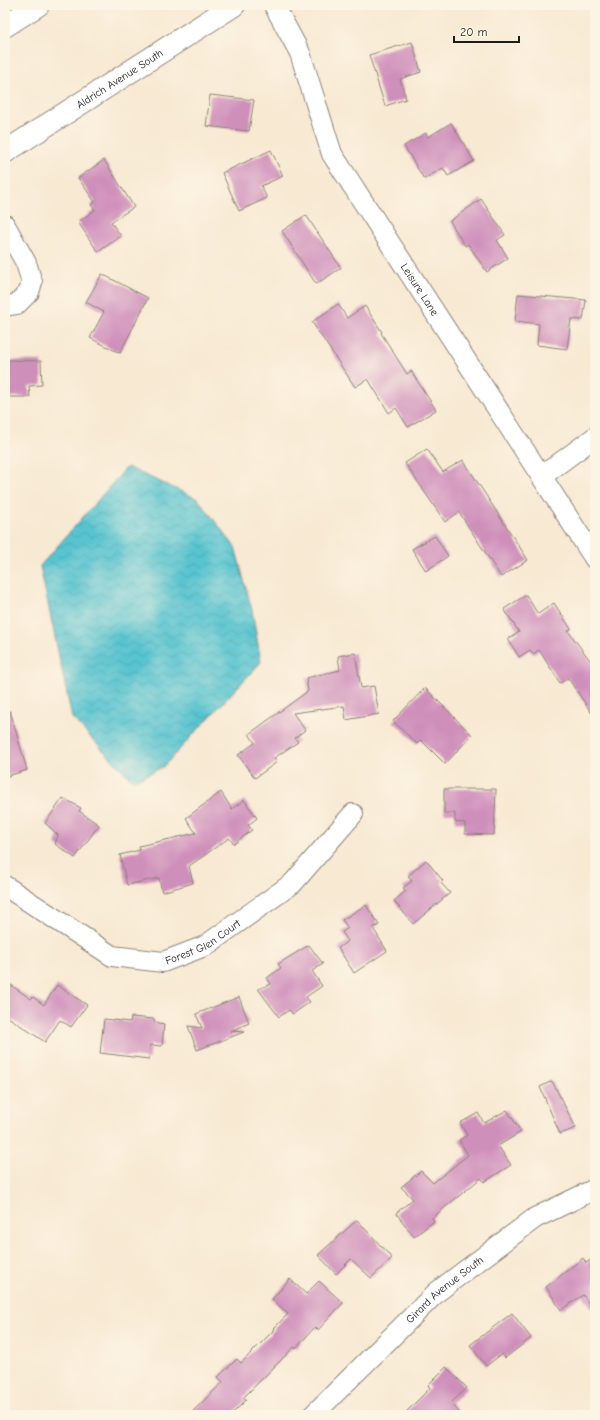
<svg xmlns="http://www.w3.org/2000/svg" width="600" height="1420" font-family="'Comic Neue',sans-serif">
	<defs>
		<pattern id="water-waves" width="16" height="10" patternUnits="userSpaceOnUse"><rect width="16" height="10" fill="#58c4d0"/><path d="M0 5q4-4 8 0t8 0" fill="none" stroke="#4ca8b2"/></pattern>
	</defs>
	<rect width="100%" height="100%" fill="#fcf5e5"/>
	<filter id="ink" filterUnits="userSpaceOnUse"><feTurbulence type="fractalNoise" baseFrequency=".025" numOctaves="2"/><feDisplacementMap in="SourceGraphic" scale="8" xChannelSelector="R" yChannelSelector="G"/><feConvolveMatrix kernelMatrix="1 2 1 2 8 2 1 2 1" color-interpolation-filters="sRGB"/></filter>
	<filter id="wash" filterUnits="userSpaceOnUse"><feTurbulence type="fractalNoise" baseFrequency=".012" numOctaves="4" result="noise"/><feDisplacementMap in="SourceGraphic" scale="16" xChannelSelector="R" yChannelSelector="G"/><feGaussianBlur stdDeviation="0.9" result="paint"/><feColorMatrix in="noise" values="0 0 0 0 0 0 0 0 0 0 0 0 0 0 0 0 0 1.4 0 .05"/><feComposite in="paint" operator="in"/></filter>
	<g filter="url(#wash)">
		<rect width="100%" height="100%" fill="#f8e9d3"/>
		<path fill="url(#water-waves)" stroke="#3a7076" d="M127,467L198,499L235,547L252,610L261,662L163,767L133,781L72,718L40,566Z"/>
		<g id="blocks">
			<path fill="#cf8fbb" d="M412,42L421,72L400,79L406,99L385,106L369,55Z
				M210,95L254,100L249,131L206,126Z
				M451,123L474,161L448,176L443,168L424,179L404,146L426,133L428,137Z
				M271,150L283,176L261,186L267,198L239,211L222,173Z
				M104,160L134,207L111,222L121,236L98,252L78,222L95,210L91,205L95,202L78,178Z
				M481,199L505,235L497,240L508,258L487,272L468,244L465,246L450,221Z
				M306,215L341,268L316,284L282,231Z
				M102,274L148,298L120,353L90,338L104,312L86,302Z
				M518,294L586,300L583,320L571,319L567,349L537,345L539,324L515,321Z
				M338,304L347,318L365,306L382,332L381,333L407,374L411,371L436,410L408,427L396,408L389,413L368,379L355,387L312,322Z
				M8,360L41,361L42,385L29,386L30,397H5V366H8Z
				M427,449L443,472L463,460L528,560L501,577L459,512L445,522L405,463Z
				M435,536L448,556L426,571L412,549Z
				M526,595L538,614L554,603L571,629L568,631L595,667V718L568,678L560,683L539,650L533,654L530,650L519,657L508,639L519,632L504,609Z
				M355,653L361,688L374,686L379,714L346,720L344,706L293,713L305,730L295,738L298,742L274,758L277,762L255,778L238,755L255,743L249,734L308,691L306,678L340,670L338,656Z
				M425,688L472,735L445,764L421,740L417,744L393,721Z
				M10,711L27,770L5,777V712Z
				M444,789H496L494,835L465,834V823L455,822V813H444Z
				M221,792L232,809L244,800L257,818L248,825L252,830L234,844L229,838L189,866L193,883L162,892L159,878L127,885L120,855L140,850L139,846L196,833L186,818Z
				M63,798L81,808L79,811L99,825L75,858L55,844L58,835L45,823Z
				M426,860L443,881L441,883L450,893L413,924L394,901L406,891L403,888L412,881L408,876Z
				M366,905L379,925L373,928L387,951L354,973L338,948L348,941L342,932L348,928L342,920Z
				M309,945L323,964L312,971L322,986L306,997L310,1002L293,1014L289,1010L279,1017L258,989L271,984L267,978L281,968L278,964Z
				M5,981L31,999L33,997L44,1005L57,985L87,1005L71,1027L60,1020L45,1042L5,1015Z
				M239,997L249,1023L231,1031L244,1032L197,1050L188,1026L202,1028L196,1014Z
				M131,1017L154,1019V1022L164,1024L162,1046L150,1045L149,1059L100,1053L104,1019L130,1022Z
				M552,1081L576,1128L560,1134L540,1087Z
				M507,1110L521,1132L498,1146L511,1165L484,1182L481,1178L432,1218L434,1221L414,1237L396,1213L413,1199L401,1187L421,1171L433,1183L468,1155L459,1140L467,1135L460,1123L478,1113L484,1123Z
				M357,1220L392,1258L371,1278L351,1259L336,1274L318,1255Z
				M595,1257V1313L583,1295L561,1310L546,1287L583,1258L586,1263Z
				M290,1279L306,1294L319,1281L343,1303L318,1330L315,1327L296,1348L294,1347L243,1398L246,1400L231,1415H189L223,1382L218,1377L237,1359L241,1363L275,1329L274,1328L288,1314L272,1299Z
				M512,1313L531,1338L505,1358L502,1354L486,1366L470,1345Z
				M446,1367L467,1388L451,1403L462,1415H403L430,1388L428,1385Z"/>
		</g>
	</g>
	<g filter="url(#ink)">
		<use href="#blocks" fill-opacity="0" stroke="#8a8278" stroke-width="1"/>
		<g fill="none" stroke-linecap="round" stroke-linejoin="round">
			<defs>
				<g id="minor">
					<path id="s1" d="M274,5L300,53L332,154L595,559"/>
					<path d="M5,225L26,263L32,282L29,292L17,304L5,306"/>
					<path d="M542,476L595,437"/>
					<path id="s2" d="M5,886L112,956L163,962L205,946L293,883L353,814"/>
					<path id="s3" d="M313,1415L437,1292L535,1218L595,1189"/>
				</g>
				<g id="tertiary">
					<path id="s4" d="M5,152L234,5"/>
				</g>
				<path id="motorway" d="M5,26L38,5"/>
			</defs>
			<use href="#minor" stroke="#8a8278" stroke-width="22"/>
			<use href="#tertiary" stroke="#8a8278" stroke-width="24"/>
			<use href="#motorway" stroke="#8a8278" stroke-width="24"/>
			<use href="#minor" stroke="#fff" stroke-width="20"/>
			<use href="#tertiary" stroke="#fff" stroke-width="22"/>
			<use href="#motorway" stroke="#fff" stroke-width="22"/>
		</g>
	</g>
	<g text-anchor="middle" stroke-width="3.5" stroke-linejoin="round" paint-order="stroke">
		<g font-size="11" fill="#1c1c1c" stroke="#fcf5e5">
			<text dy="4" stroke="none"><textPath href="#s4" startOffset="136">Aldrich Avenue South</textPath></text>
			<text dy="4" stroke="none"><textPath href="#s1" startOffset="322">Leisure Lane</textPath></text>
			<text dy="4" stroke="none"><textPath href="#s2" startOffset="224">Forest Glen Court</textPath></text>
			<text dy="4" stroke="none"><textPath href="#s3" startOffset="182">Girard Avenue South</textPath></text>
		</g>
	</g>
	<rect width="600" height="1420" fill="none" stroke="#fcf5e5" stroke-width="20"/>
	<path d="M454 36v6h65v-6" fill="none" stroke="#1c1c1c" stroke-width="2"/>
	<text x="460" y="36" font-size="12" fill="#1c1c1c" stroke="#fcf5e5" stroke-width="3" paint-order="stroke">20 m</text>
</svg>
